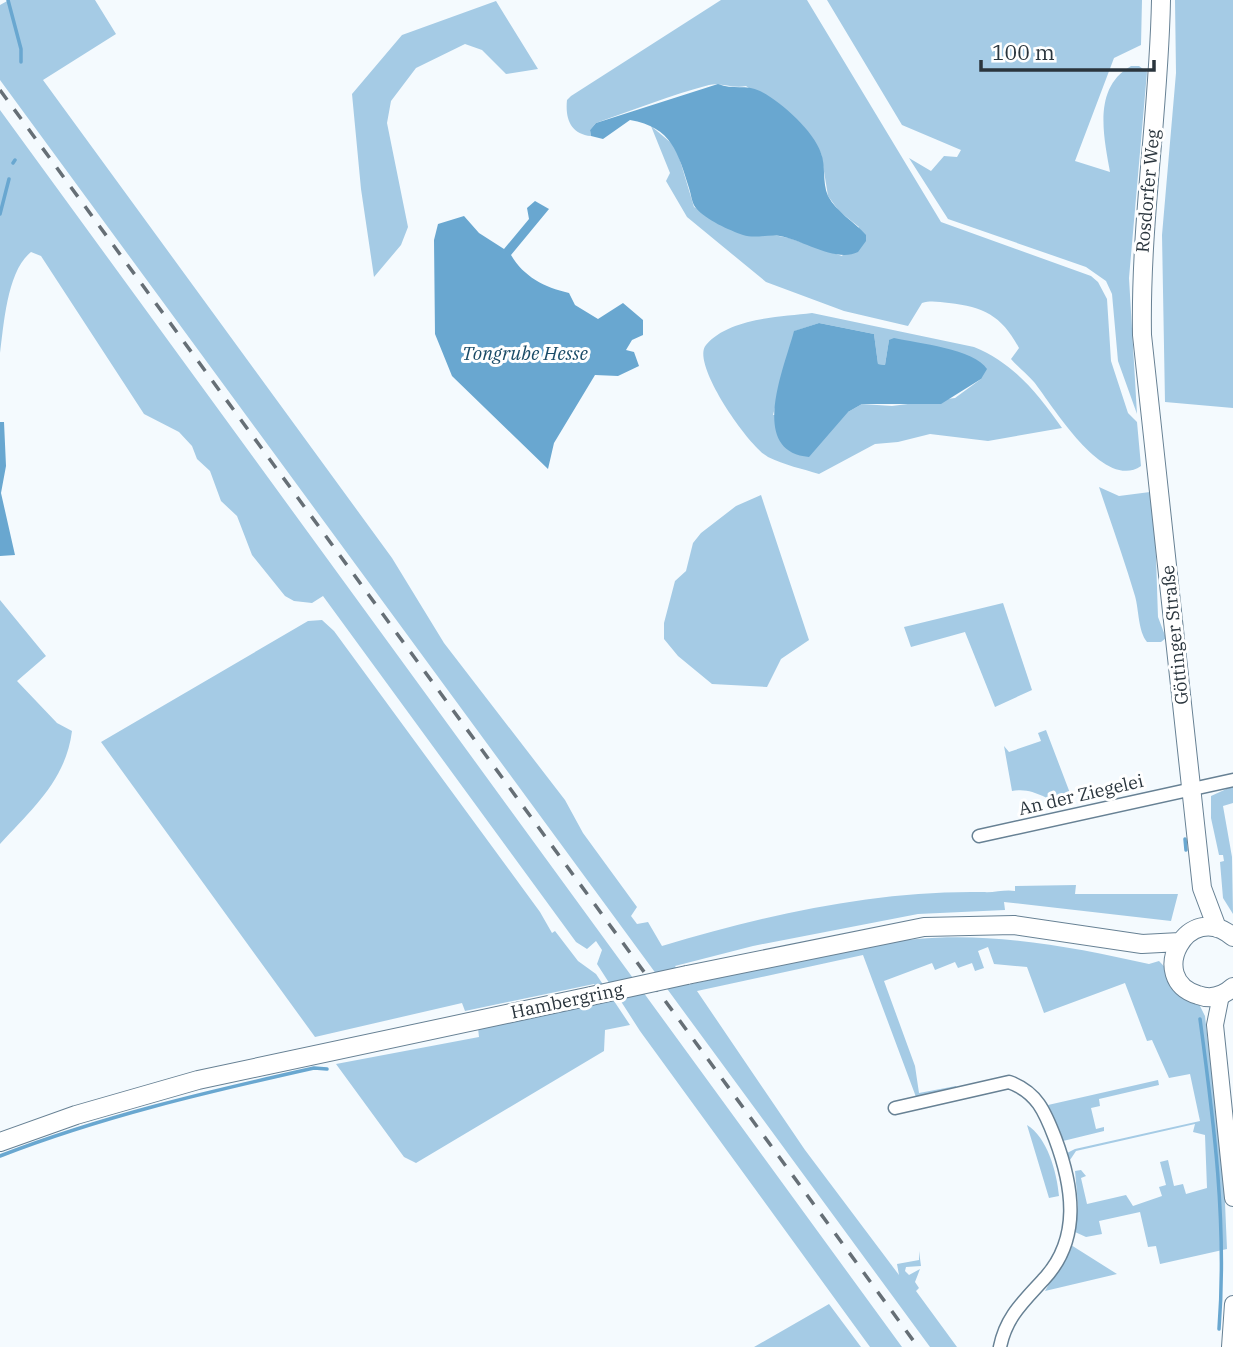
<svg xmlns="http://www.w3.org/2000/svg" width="1233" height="1347" font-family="'IBM Plex Serif',serif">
	<rect width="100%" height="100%" fill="#f4fafe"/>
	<path fill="#a5cbe5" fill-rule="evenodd" d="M9,0H95L116,34L43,80L392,558L444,643L565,800L583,833L637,907L631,916L637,924L648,922L662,946C766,915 875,890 983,892C994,893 1005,889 1015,891V886L1076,885L1075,894H1178L1171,921L1004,902L1005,910L918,914L753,946L675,966L687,985C762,969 839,946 917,939C994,932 1074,947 1149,964L1159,961L1198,1002L1205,1016L1224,1180L1227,1249L1160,1264L1156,1246L1148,1247L1140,1212L1099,1221L1102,1234L1086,1237L1075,1232L1078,1205L1075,1171L1081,1170L1086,1176L1081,1178L1087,1204L1126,1195L1133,1206L1162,1196L1159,1187L1166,1185L1160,1162L1168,1160L1174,1186L1183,1184L1186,1194L1207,1188L1205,1135L1193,1132L1195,1124L1076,1151L1070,1160L1067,1153L1075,1149L1200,1121L1190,1074L1169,1078L1152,1040L1147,1041L1125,983L1044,1013L1027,967L994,964L988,947L978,951L984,968L975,971L972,963L958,968L955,962L935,970L932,963L884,981L915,1066L919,1093L956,1086V1088L916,1097L863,955L697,991L805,1150L899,1275L897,1264L919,1260V1251L921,1266L906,1267L905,1271L909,1275L920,1269L915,1282L919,1288L916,1291L957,1347H930L0,80V5Z
		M721,0H807L941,222L1091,276L1098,282L1107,299L1111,361L1128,413L1137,422L1141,466C1104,492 1053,406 1034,382C1027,374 1018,367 1011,359L1019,348C1002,316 984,307 949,303C939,302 931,300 922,303L908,326L844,311L766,282L687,217L666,181L670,173L651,126L676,147L694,207L755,236L768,234L789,238L842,256L859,227L839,211L828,196L821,153L803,126L746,86C733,89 721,82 709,85C671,95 633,110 596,123L590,130L591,136C571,134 565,119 567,100L571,96Z
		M827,0H1142L1141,45L1114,58L1075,161L1110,172C1104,137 1092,88 1131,66H1139L1147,72L1129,278L1137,414L1118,361L1112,294L1106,281L1086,267L948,219L909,158L931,171L944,156L957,157L961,150L902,125Z
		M1175,0H1233V408L1165,402L1162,235L1176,73Z
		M496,1L538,69L506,74L482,50L465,44L416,68L391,101L387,123L408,227L401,245L374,277L361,189L352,94L402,35Z
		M0,110L902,1347H870L640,1031L597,964L602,950L596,941L587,949L576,942L323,596L312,603L294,601L285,596L252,555L237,516L221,501L210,471L197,459L192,446L179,432L144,414L41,256L31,252C7,271 4,324 0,353Z
		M812,313L974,347C1015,364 1037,393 1062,428L988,441L930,434L898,442L875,444L819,474C803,469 784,465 768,457C749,447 690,363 706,345C729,318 779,317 812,313ZM819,323L874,334L878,364L885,365L889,340L981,379L955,398L892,406L862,404L848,412L773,415L795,331Z
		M1099,487L1119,496L1150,492L1154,498L1158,617L1166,638L1161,642H1147C1138,631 1139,610 1135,596C1124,559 1111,523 1099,487Z
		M761,495L809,640L781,659L767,687L712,684L678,656L664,639V623L675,581L686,571L693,543L701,533L736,506Z
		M0,600L46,656L17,681L57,723L72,731C66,780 32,809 0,844Z
		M1003,603L1032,690L995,707L965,632L911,647L904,627Z
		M322,620L334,631L540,912L552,933L555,931L578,961L596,974L630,1025L605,1030L604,1051L416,1163L404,1157L336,1064L479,1037L478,1028L604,1002L594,984L465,1011L462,1003L315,1037L101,742L308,621Z
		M1046,730L1073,801C1048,806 1038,786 1012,791L1004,746L1009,752L1041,741L1038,733Z
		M1233,786V803L1223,806L1232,857L1233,914L1223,898L1220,862L1224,861L1223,855H1219L1211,818V796Z
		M1158,1080L1159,1085L1099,1099L1100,1106L1091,1108L1096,1129L1104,1127V1131L1063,1141L1048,1105Z
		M1027,1125C1047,1137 1057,1172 1059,1196L1049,1198Z
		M1071,1245L1117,1274L1045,1291Z
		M829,1304L861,1347H754Z"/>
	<path fill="#69a7d0" d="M718,84C733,90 746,84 760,91C781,102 813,130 821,153C826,166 822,182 828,196C837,213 854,221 866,235V241L858,252C836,263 803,240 780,236C768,234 755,239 743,235C729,230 706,220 696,208C692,204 691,194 689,188C678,153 672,127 630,120L603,139L591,136L590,130L596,123Z
		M535,201L549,209L511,255C524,277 544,287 569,293L575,305L598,319L623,303L643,320V335L632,340L626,350L634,352L639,366L618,376L595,375L554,443L548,469L452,376L435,334L434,240L438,224L464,216L479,233L504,249L529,219L527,208Z
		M819,323L874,334L878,364L885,365L889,340L894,338C917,343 975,349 987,369L981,379L941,404H862L848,412L809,457C747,452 785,366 794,331Z
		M0,422H4L6,466L1,493L15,555L0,556Z"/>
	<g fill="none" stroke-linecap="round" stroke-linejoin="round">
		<path stroke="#69a7d0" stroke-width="3.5" d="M8,0L21,49V62
			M13,163L15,160
			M0,214L9,179
			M1185,839L1186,850
			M1200,1019C1214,1123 1227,1224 1219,1329
			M0,1156C103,1116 207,1092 314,1068L327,1069"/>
		<defs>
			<path id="minor" d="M979,836L1233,780
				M895,1108L1009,1082C1037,1092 1045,1112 1055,1138C1073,1186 1082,1239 1043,1280C1023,1302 1006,1317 1000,1347"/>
			<path id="tertiary" d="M1221,995L1215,1025L1233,1198
				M1230,1347L1233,1304"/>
			<path id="secondary" d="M1161,0C1159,112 1140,223 1142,335L1202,888L1217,928
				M1233,937C1188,898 1145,979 1198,995C1211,1000 1223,996 1233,987
				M687,975L924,927L1014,925L1142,944L1180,942
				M0,1142L76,1115L198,1080L591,996"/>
		</defs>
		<use href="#minor" stroke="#678194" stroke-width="15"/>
		<use href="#tertiary" stroke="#678194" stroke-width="18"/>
		<use href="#secondary" stroke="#678194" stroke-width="20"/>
		<use href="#minor" stroke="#fff" stroke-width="12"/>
		<use href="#tertiary" stroke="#fff" stroke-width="16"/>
		<use href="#secondary" stroke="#fff" stroke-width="18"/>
		<path stroke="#666f76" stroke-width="3.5" stroke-dasharray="12 12" stroke-linecap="butt" d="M0,90L918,1347"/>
		<defs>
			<path id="secondary-bridge" d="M591,996L687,975"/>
		</defs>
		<use href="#secondary-bridge" stroke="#678194" stroke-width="20" stroke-linecap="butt"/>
		<use href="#secondary-bridge" stroke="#fff" stroke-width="18"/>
	</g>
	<g text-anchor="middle" stroke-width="6" stroke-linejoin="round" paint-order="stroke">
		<g font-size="18" fill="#2a353d" stroke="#fff">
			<text transform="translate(1148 191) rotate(-85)" y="6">Rosdorfer Weg</text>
			<text transform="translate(1175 635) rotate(-96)" y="6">Göttinger Straße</text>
			<text transform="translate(1081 795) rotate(-13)" y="6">An der Ziegelei</text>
			<text transform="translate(567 1001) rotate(-12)" y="6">Hambergring</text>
		</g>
		<g font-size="19" font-style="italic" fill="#1b4c68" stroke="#fff">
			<text x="525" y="360">Tongrube Hesse</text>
		</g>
	</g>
	<path d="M981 60v10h173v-10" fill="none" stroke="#2a353d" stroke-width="3.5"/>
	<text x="992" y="60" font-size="21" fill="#2a353d" stroke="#ffffff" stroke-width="5" paint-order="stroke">100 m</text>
</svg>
